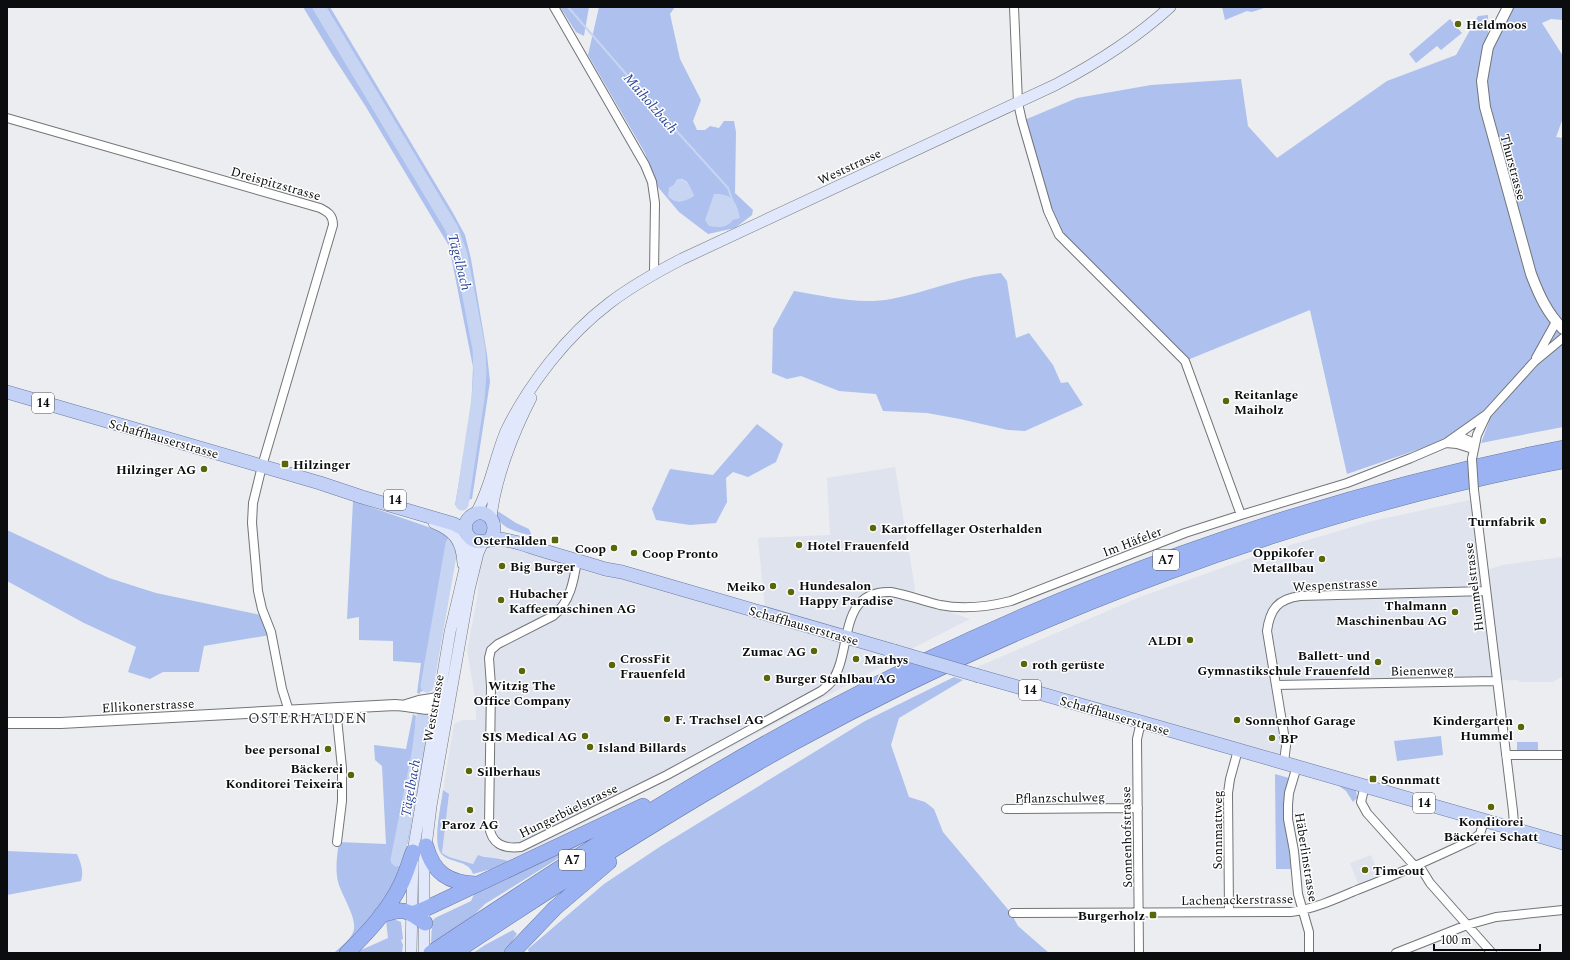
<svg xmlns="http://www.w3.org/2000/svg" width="1570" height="960" font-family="Spectral,serif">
	<rect width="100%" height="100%" fill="#ebedf0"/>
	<path fill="#dfe3ee" d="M895,467L915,588L914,597L950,612L970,619L915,647L892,661L694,767L508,861L501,858L497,859L478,855L474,864L449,857L442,853L449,794L443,790L454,724L462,720H476V703L467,650L477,599L481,557L486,548L490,546L497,545L510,546L567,563L580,569L604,577L619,578L766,620L758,538L830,535L827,478Z
		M1475,499L1484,571L1502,565L1563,557V676L1553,682H1521L1517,680L1277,685L1284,762L979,676L977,667L1140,597L1264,553L1372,521Z
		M1371,855L1380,878L1359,886L1350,863Z"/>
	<path fill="#adc0ee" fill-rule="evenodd" d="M303,7H330L453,213L465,235L471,259L487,354L490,382L472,499H470C467,506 461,506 455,505L471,411L473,367L449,246L366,107L331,53Z
		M560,7H589L584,36L576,32Z
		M599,7H675L670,14L680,59L701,100L693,121L697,130H705L710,126L719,128L724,121H734L736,132L735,193L753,210L752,215L735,228L708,234L679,212L657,186L645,153L588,55ZM682,179L687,182L694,196L669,188L674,185L677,180Z
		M1222,7H1267L1252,12L1247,11L1225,20Z
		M1508,7H1563V20L1551,19L1542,23L1563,56V118L1556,137L1563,138V427L1481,443L1489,422L1478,417L1458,432L1437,443L1347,474L1310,310L1185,361L1059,235L1022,121L1077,98L1151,85L1241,79L1248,126L1277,158L1387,81L1456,55L1478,16L1488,15V45Z
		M1450,19L1462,33L1441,50L1437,46L1416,63L1409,54Z
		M1001,273L1007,281L1016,338L1029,333L1053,365L1061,383L1068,382L1083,405L1025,431L1008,430L960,419L927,413L883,411L876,394L839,391L801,376L787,379L772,373L773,329L794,291C825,296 859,305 891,299C928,292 963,276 1001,273Z
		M757,424L783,444L776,462L748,477L733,472L726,478L727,502L716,523L690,525L656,520L652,509L670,469L713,475Z
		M353,501L440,531C448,536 450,538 449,548L455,551L448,584L433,685L431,688L420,692V694L417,693L421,663L393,661V641L359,640V617L347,619Z
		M496,510L516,523L529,529L532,536C517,531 498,530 496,510Z
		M481,518L490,526L484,537L472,534C471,522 470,522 481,518Z
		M7,530L109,578L156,593L261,615L270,635L204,646L199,672H163L150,679L128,672L136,647L84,623L7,581Z
		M954,677L963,680L899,718L891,745L909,797L925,802L934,809L943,832L1011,913L1018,926L1049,953H529L528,949L604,884L661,846L865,721Z
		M413,714L416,716L415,728L417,716L425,719L424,741L409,837L403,861L384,905L342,953H334C340,947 353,938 354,929C356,916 342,896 338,882C335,868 337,856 339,842L386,844L382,766L375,760L374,745L406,749Z
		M1441,736L1443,755L1397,761L1394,741Z
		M1517,742H1538V751L1517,750Z
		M1275,774L1289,778C1287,786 1284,795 1284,803C1283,825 1290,847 1291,869H1276Z
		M1339,786L1356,790L1357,798L1353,802L1346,791Z
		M443,790L449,794L442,853L449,857L473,864L478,855C488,859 498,857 508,861L491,869L473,874C469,859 447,864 440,852C433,840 441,805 443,790Z
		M591,838L485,904L475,914L431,944L432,922L435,918L471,901L475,892Z
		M7,851L77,854C81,863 84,872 81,881L7,895Z
		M391,918L401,922L403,939L401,940L403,945L402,953H358L361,950L388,938L386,921Z
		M513,930L517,934L504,953H473L485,945Z"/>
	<path fill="#c7d4f2" d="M677,179C688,179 691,188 694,196C685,202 675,205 668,196L669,188L674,185Z
		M714,194C732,193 737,202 740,218L733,220C727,228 719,228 709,226L705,220Z"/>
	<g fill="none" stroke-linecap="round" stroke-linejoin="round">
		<path stroke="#c7d4f2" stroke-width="2" d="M568,7L633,82L639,93L663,116L728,188L732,199"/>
		<path stroke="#c7d4f2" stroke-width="13" d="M319,7L452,229L461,255L479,349L480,374L478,399L462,504
			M427,686L452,544
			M397,860L418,754L423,716"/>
		<defs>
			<path id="minor" d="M554,7L645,165L652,182L655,203L654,273
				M1014,7L1018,103L1022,121L1048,211L1059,235L1185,361L1241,515
				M7,118L320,208C328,212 333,215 333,225L262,466L253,503L252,523L258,591L262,609L271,632L282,689L289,711
				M1536,358L1556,322
				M1454,438H1463L1474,443
				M1446,443L1457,444L1473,449
				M1472,459L1477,435L1487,414L1534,362L1563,338
				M1474,490L1513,811L1514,824L1512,829
				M577,560C574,580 570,603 553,616L498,644L491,650L489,658L491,686L489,825C491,844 503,849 521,847L667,775L821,691C825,688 829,685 832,681C853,651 837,590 891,592C908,595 923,601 940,605C964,610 987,607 1011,601L1185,533L1241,515L1347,483L1411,458L1446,443L1487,414
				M1276,685L1496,681
				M336,708L342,768V801L337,842
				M1506,755H1563
				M1284,762L1286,746L1267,631C1270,609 1278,599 1300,596L1486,591
				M1297,766L1289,793L1288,805V819L1294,851L1298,894L1309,932V953
				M1365,785L1361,802L1367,813L1411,862L1415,866L1422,870L1430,883L1492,953
				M1027,798V809
				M1006,809L1138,808
				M1229,912L1228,793L1230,779L1238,750
				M1013,913L1291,912C1314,909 1336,899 1357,890C1396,875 1434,858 1472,840L1480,834L1484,821
				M1139,953L1137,739L1141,722
				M1396,953L1467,925L1496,917L1563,910"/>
			<path id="tertiary" d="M1508,7L1488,47L1482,81L1485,107L1531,274C1539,295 1547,313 1563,329
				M406,705L419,701L438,698
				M7,723H61L395,705C409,705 431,713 443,706"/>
			<path id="secondary" d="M476,513C490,490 495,457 506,431C519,404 532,385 550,362C590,312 626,288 682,259L1055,85C1097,63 1135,39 1170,7
				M491,518C495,479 513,433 531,398
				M434,523C454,531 462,541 463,564
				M411,953L413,852L450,632L469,551L468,536
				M424,953V863L431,806L469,590L478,553L483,542"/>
			<path id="primary" d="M7,392L320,483L362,497L454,524L466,531
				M490,539C502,523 484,504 470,517C463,523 464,535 473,540C482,545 489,538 499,539C512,540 525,545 538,549C560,556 583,562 605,569L622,572L894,651
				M979,676C1174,731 1368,787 1563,843"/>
			<path id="motorway" d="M426,846C433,873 449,883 476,884
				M412,914L425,909L643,806
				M381,915C404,908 406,909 425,923
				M347,953C368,932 388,911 401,884C406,874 409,863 413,852
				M431,953C558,868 686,785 821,713C1053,590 1305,499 1563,448
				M454,953C565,879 677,807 793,743C1030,613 1297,512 1563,461
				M512,953L555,908L609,862"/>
		</defs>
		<use href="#minor" stroke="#727477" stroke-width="10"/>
		<use href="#tertiary" stroke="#727477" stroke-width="12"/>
		<use href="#secondary" stroke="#727477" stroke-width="12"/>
		<use href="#primary" stroke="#6979a2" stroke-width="14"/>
		<use href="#motorway" stroke="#6979a2" stroke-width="16"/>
		<use href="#minor" stroke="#fff" stroke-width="8"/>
		<use href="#tertiary" stroke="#fff" stroke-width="10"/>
		<use href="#secondary" stroke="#e1e8fb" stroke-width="11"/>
		<use href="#primary" stroke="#c3d1f7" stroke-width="13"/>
		<use href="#motorway" stroke="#9bb3f2" stroke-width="15"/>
		<defs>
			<path id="minor-bridge" d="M1472,459L1474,490"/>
			<path id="primary-bridge" d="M894,651L979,676"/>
		</defs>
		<use href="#minor-bridge" stroke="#727477" stroke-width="10" stroke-linecap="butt"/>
		<use href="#primary-bridge" stroke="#6979a2" stroke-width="14" stroke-linecap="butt"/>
		<use href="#minor-bridge" stroke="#fff" stroke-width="8"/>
		<use href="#primary-bridge" stroke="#c3d1f7" stroke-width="13"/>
	</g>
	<g fill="#596609" stroke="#fff" stroke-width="1.5">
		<circle cx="1458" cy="24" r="4"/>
		<circle cx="1226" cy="401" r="4"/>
		<rect x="281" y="460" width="8" height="8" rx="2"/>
		<circle cx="204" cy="469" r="4"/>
		<circle cx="1543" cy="521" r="4"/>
		<circle cx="873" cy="528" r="4"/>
		<rect x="551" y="536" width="8" height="8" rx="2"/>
		<circle cx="799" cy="545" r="4"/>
		<circle cx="614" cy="548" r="4"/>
		<circle cx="634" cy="553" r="4"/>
		<circle cx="1322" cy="559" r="4"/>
		<circle cx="502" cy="566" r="4"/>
		<circle cx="773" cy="586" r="4"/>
		<circle cx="791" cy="592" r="4"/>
		<circle cx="501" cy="600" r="4"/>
		<circle cx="1455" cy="612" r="4"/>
		<circle cx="1190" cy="640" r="4"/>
		<circle cx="814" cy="651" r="4"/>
		<circle cx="856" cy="659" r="4"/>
		<circle cx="1378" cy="662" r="4"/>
		<circle cx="1024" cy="664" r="4"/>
		<circle cx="612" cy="665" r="4"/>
		<circle cx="522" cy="671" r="4"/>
		<circle cx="767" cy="678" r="4"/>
		<circle cx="667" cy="719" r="4"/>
		<circle cx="1237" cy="720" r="4"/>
		<circle cx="1521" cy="727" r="4"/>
		<circle cx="585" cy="736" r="4"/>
		<circle cx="1272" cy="738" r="4"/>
		<circle cx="590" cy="747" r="4"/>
		<circle cx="328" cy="749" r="4"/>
		<circle cx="469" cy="771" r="4"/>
		<circle cx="351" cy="775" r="4"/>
		<rect x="1369" y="775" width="8" height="8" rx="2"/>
		<circle cx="1491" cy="807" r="4"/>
		<circle cx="470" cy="810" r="4"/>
		<circle cx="1365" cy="870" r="4"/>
		<rect x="1149" y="911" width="8" height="8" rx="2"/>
	</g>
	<g text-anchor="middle" stroke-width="3" stroke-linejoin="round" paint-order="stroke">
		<g fill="#fff" stroke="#545556" stroke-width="1">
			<rect x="32" y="393" width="22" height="20" rx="3"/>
			<rect x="384" y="490" width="22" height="20" rx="3"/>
			<rect x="1153" y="550" width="26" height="20" rx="3"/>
			<rect x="1019" y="680" width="22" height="20" rx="3"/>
			<rect x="1413" y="793" width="22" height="20" rx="3"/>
			<rect x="559" y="850" width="26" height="20" rx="3"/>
		</g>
		<g font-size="12" font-weight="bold" fill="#0b0c0d">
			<text x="43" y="407">14</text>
			<text x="395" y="504">14</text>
			<text x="1166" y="564">A7</text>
			<text x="1030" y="694">14</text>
			<text x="1424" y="807">14</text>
			<text x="572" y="864">A7</text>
		</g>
		<g font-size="13" font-weight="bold" fill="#0b0c0d" stroke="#fff" text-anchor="start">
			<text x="1466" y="29">Heldmoos</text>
			<text x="1234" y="399">Reitanlage<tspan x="1234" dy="15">Maiholz</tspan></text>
			<text x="293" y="469">Hilzinger</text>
			<text x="196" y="474" text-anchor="end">Hilzinger AG</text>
			<text x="1535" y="526" text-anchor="end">Turnfabrik</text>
			<text x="881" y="533">Kartoffellager Osterhalden</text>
			<text x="547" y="545" text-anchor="end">Osterhalden</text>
			<text x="807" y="550">Hotel Frauenfeld</text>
			<text x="606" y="553" text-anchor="end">Coop</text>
			<text x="1314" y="557" text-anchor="end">Oppikofer<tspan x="1314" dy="15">Metallbau</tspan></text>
			<text x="642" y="558">Coop Pronto</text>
			<text x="510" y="571">Big Burger</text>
			<text x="799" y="590">Hundesalon<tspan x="799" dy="15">Happy Paradise</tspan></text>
			<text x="765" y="591" text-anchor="end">Meiko</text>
			<text x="509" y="598">Hubacher<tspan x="509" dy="15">Kaffeemaschinen AG</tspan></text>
			<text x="1447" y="610" text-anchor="end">Thalmann<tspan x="1447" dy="15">Maschinenbau AG</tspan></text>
			<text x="1182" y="645" text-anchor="end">ALDI</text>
			<text x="806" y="656" text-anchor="end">Zumac AG</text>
			<text x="1370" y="660" text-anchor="end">Ballett- und<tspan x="1370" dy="15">Gymnastikschule Frauenfeld</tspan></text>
			<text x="620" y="663">CrossFit<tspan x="620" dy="15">Frauenfeld</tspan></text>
			<text x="864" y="664">Mathys</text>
			<text x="1032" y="669">roth gerüste</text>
			<text x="775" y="683">Burger Stahlbau AG</text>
			<text x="522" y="690" text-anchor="middle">Witzig The<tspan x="522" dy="15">Office Company</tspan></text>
			<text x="675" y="724">F. Trachsel AG</text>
			<text x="1245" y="725">Sonnenhof Garage</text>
			<text x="1513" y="725" text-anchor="end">Kindergarten<tspan x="1513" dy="15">Hummel</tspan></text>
			<text x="577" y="741" text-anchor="end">SIS Medical AG</text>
			<text x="1280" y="743">BP</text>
			<text x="598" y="752">Island Billards</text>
			<text x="320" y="754" text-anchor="end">bee personal</text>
			<text x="343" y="773" text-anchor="end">Bäckerei<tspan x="343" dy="15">Konditorei Teixeira</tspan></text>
			<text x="477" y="776">Silberhaus</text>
			<text x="1381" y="784">Sonnmatt</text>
			<text x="1491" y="826" text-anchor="middle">Konditorei<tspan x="1491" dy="15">Bäckerei Schatt</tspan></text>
			<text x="470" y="829" text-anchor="middle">Paroz AG</text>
			<text x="1373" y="875">Timeout</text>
			<text x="1145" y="920" text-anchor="end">Burgerholz</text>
		</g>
		<g font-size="13" fill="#0b0c0d" stroke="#fff">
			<text transform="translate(849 166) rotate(-25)" y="5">Weststrasse</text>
			<text transform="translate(1514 167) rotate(75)" y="5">Thurstrasse</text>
			<text transform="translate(276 183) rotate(16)" y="5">Dreispitzstrasse</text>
			<text transform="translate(164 438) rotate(16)" y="5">Schaffhauserstrasse</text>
			<text transform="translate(1132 541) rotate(-21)" y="5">Im Häfeler</text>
			<text transform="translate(1335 584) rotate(-3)" y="5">Wespenstrasse</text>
			<text transform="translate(1473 587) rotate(-97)" y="5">Hummelstrasse</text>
			<text transform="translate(804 625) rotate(16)" y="5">Schaffhauserstrasse</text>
			<text transform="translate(1422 670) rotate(-1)" y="5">Bienenweg</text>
			<text transform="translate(148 705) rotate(-3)" y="5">Ellikonerstrasse</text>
			<text transform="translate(433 708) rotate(-80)" y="5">Weststrasse</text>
			<text transform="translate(1115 715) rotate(16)" y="5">Schaffhauserstrasse</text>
			<text transform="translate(1060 797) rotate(-1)" y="5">Pflanzschulweg</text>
			<text transform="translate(568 810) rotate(-26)" y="5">Hungerbüelstrasse</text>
			<text transform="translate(1217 830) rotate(-90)" y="5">Sonnmattweg</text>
			<text transform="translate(1126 837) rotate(-91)" y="5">Sonnenhofstrasse</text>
			<text transform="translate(1307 857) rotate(81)" y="5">Häberlinstrasse</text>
			<text transform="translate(1237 899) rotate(-1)" y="5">Lachenackerstrasse</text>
		</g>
		<g font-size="14" font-style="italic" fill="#2c4497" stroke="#fff">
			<text transform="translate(651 103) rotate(49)" y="5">Maiholzbach</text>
			<text transform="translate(460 262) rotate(76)" y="5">Tägelbach</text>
			<text transform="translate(410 788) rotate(-80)" y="5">Tägelbach</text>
		</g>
		<g font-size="14" letter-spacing="1" fill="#2e2f32" stroke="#fff">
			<text x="308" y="723">OSTERHALDEN</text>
		</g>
	</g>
	<rect width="1570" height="960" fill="none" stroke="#0b0c0d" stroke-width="16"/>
	<path d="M1434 944v6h106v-6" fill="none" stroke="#0b0c0d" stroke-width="2"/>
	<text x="1440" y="944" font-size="12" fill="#0b0c0d" stroke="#ffffff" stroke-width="3" paint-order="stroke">100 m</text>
</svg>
